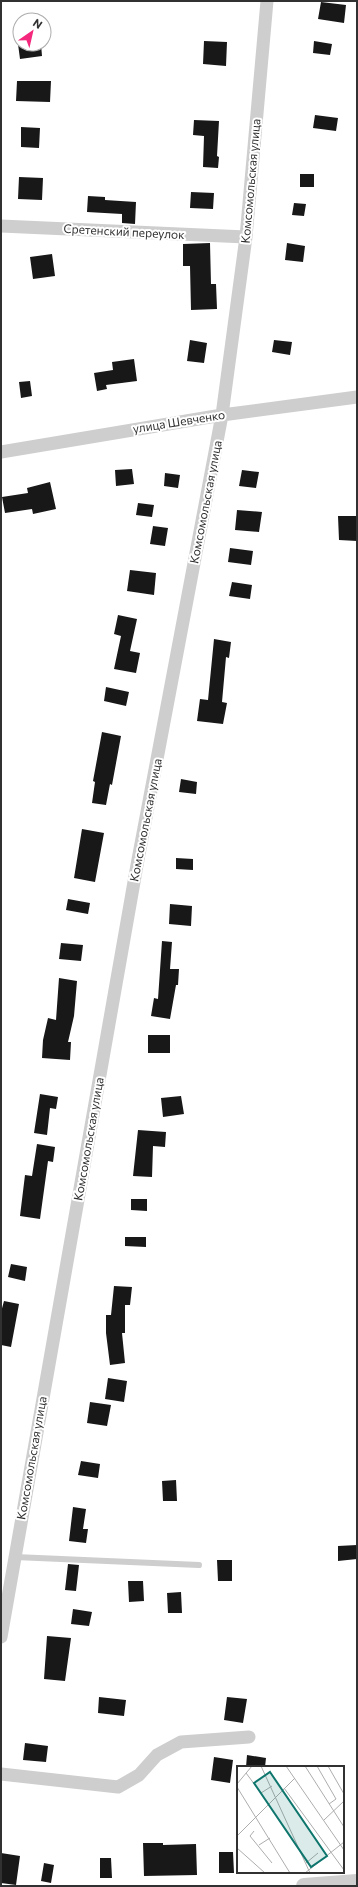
<svg xmlns="http://www.w3.org/2000/svg" width="358" height="1887" font-family="Commissioner,sans-serif">
	<rect width="100%" height="100%" fill="#fff"/>
	<path fill="#181818" d="M321,2L346,5L344,23L318,19Z
		M204,41L227,42L226,66L203,64Z
		M314,41L332,44L330,55L313,53Z
		M18,44H41L42,56L20,59Z
		M17,81H51L50,102L16,101Z
		M315,115L338,118L336,131L313,128Z
		M194,120L219,121L217,156L219,157L218,168L203,167L204,136L193,135Z
		M21,127L40,128L39,148L21,147Z
		M300,174H314V187H300Z
		M19,177L43,178L42,200L18,199Z
		M191,192L214,193L213,209L190,208Z
		M88,196L105,197V200L136,202L135,224L122,223V214L87,212Z
		M294,203L306,204L304,216L292,215Z
		M210,243L211,284H216L217,309L191,310L190,266H183V244Z
		M287,243L305,246L303,262L285,260Z
		M52,254L55,276L33,279L30,257Z
		M190,340L207,343L204,363L187,361Z
		M274,340L292,342L290,355L272,352Z
		M134,359L137,381L106,385L107,389L97,391L94,373L113,370L112,362Z
		M30,381L32,396L21,398L19,382Z
		M132,469L134,484L116,486L115,470Z
		M242,470L259,472L256,488L239,486Z
		M165,473L180,475L178,488L164,486Z
		M50,482L56,509L33,514L32,509L5,513L2,497L28,493L27,488Z
		M138,503L154,505L152,517L136,515Z
		M237,510L262,512L259,532L235,530Z
		M338,516H357V541L339,540Z
		M153,526L168,528L165,546L150,544Z
		M230,548L253,551L251,565L228,562Z
		M130,570L156,573L154,595L127,591Z
		M232,582L252,585L250,599L229,596Z
		M118,615L137,619L130,651L140,653L136,673L114,669L121,636L114,634Z
		M214,639L231,642L229,658L226,657L222,702L227,703L223,724L197,721L200,699L208,700Z
		M106,687L129,692L126,706L104,701Z
		M102,732L121,736L112,785L110,784L106,805L92,803L95,782L93,781Z
		M181,779L197,782L196,794L179,792Z
		M82,829L104,833L95,882L74,878Z
		M176,858L193,859V870L176,869Z
		M68,899L90,903L88,914L66,910Z
		M170,904L192,906L191,926L169,924Z
		M162,941L172,942L170,969H179L178,985H176L170,1019L151,1016L154,998L158,999Z
		M61,943L83,945L81,961L59,959Z
		M59,978L77,981L74,1016L68,1042H71L70,1060L42,1058L43,1040L48,1018L56,1020Z
		M148,1035H170V1053H148Z
		M40,1094L58,1097L56,1109L50,1108L47,1135L34,1133Z
		M181,1096L184,1114L163,1117L161,1098Z
		M138,1130L166,1132L165,1147L153,1146L152,1177L133,1176Z
		M37,1144L55,1147L53,1162L48,1161L40,1219L20,1216L25,1175L32,1176Z
		M131,1199H147V1211L131,1210Z
		M125,1237H146V1247L125,1246Z
		M11,1264L27,1267L25,1281L8,1277Z
		M114,1286L132,1287L130,1305H125V1333H122L125,1363L110,1365L106,1333V1315H111Z
		M4,1301L19,1304L11,1347L1,1345V1312Z
		M108,1378L127,1381L124,1402L105,1399Z
		M90,1402L111,1405L107,1426L87,1423Z
		M81,1461L100,1464L98,1478L78,1475Z
		M176,1480L177,1501H163L162,1481Z
		M73,1507L86,1509L83,1529H88L86,1543L69,1541Z
		M357,1545V1559L338,1561V1546Z
		M217,1560H232V1581H218Z
		M68,1564L79,1565L76,1591L65,1590Z
		M128,1581H143L144,1601L129,1602Z
		M181,1592L182,1613H168L167,1593Z
		M73,1609L92,1612L89,1626L71,1624Z
		M47,1636L71,1638L65,1681L44,1679Z
		M99,1697L126,1700L124,1716L98,1713Z
		M227,1697L247,1699L243,1723L224,1720Z
		M25,1743L48,1746L46,1762L23,1760Z
		M247,1755L266,1758L265,1767H246Z
		M214,1757L233,1760L230,1783L211,1780Z
		M143,1843H163V1845L196,1844L197,1875L144,1876Z
		M219,1852H233L234,1873H219Z
		M1,1853L20,1856L16,1885L1,1883Z
		M100,1858H111L112,1878H100Z
		M44,1863L54,1865L51,1883L41,1881Z"/>
	<g fill="none" stroke-linecap="round" stroke-linejoin="round">
		<path stroke="#cecece" stroke-width="6" d="M15,1557L199,1565"/>
		<path stroke="#cecece" stroke-width="13" d="M1,226L246,237
			M1,452L222,415L357,397
			M1,1637L137,865L222,415L246,237L267,1
			M1,1774L118,1787L139,1775L157,1755L181,1742L249,1737"/>
		<path stroke="#cecece" stroke-width="16" d="M304,1886L357,1882"/>
	</g>
	<g text-anchor="middle" stroke-width="4" stroke-linejoin="round" paint-order="stroke">
		<g font-size="12" fill="#313131" stroke="#fff">
			<text transform="translate(251 181) rotate(-85)" y="4">Комсомольская улица</text>
			<text transform="translate(124 232) rotate(3)" y="4">Сретенский переулок</text>
			<text transform="translate(179 422) rotate(-9)" y="4">улица Шевченко</text>
			<text transform="translate(206 502) rotate(-79)" y="4">Комсомольская улица</text>
			<text transform="translate(146 820) rotate(-79)" y="4">Комсомольская улица</text>
			<text transform="translate(89 1139) rotate(-80)" y="4">Комсомольская улица</text>
			<text transform="translate(32 1458) rotate(-80)" y="4">Комсомольская улица</text>
		</g>
	</g>
	<g transform="translate(237 1766)">
		<rect width="107" height="107" fill="#fff"/>
		<path fill="none" stroke="#adadad" stroke-width="1" d="M24,0L73,107M49,0L107,84M68,0L107,61M80,0L99,33L92,38M91,0L107,28M9,7L24,27L35,20M0,18L15,0M0,21L53,107M47,22L107,104M87,54L107,35M17,65L13,70L35,97M0,70L58,12M22,79L33,72M0,82L28,107M69,97L81,87M68,107L107,76"/>
		<path fill="#0f766e" fill-opacity="0.15" stroke="#0f766e" stroke-width="2" d="M33,6L90,90L74,101L17,17Z"/>
		<rect width="107" height="107" fill="none" stroke="#313131" stroke-width="2"/>
	</g>
	<rect width="358" height="1887" fill="none" stroke="#313131" stroke-width="4"/>
	<g transform="translate(32 32) rotate(34)"><circle r="19" fill="#ffffff" stroke="#adadad"/>
	<path d="M0-3L7 15L0 10L-7 15Z" fill="#f4287c"/>
	<text y="-6" font-size="11" font-weight="bold" text-anchor="middle" fill="#313131">N</text>
	</g>
</svg>
